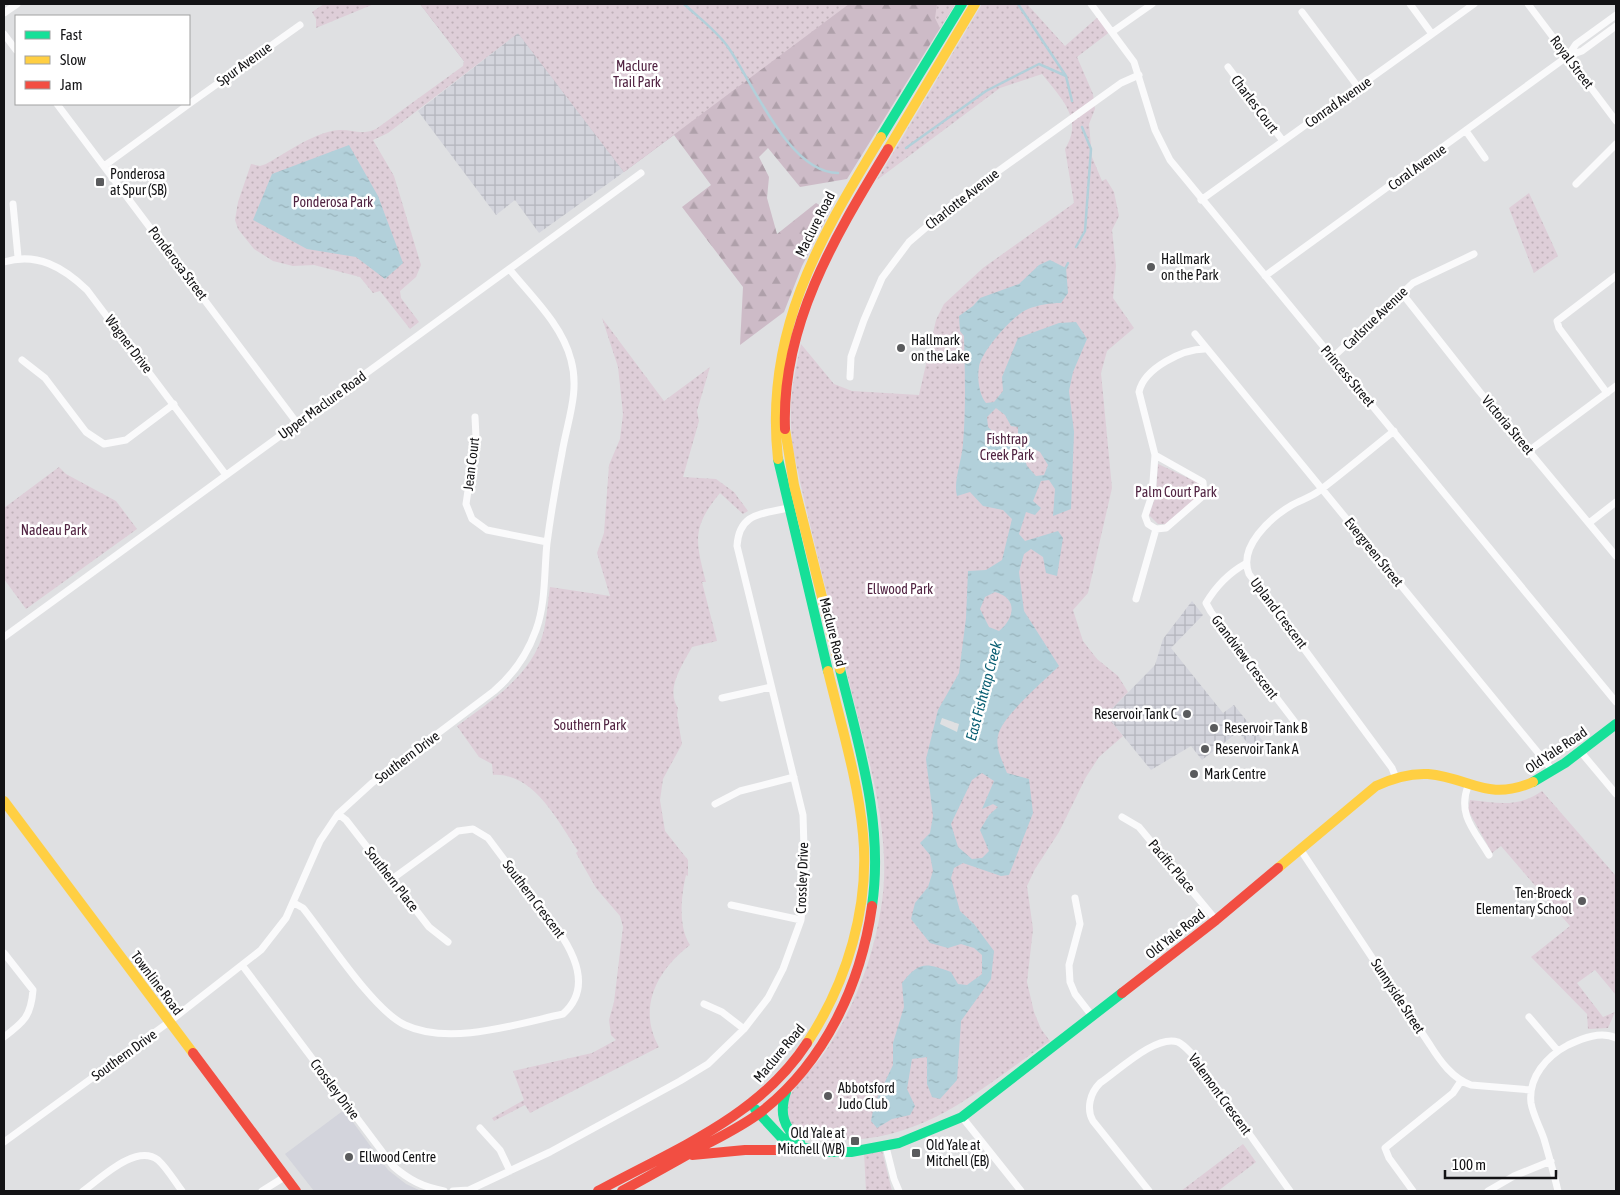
<svg xmlns="http://www.w3.org/2000/svg" width="1620" height="1195" font-family="'Asap Condensed',sans-serif">
	<defs>
		<pattern id="industrial-grid" width="8" height="8" patternUnits="userSpaceOnUse" patternTransform="scale(1.25)"><rect width="8" height="8" fill="#d3d4dc"/><path d="M0 4h8M4 0v8" fill="none" stroke="#b4b5bc"/></pattern>
		<pattern id="forest-firs" width="22" height="20" patternUnits="userSpaceOnUse" patternTransform="scale(1.25)"><rect width="22" height="20" fill="#cdbbc7"/><path d="M5 1l3.5 6h-7zM16 11l3.5 6h-7z" fill="#afa0aa"/></pattern>
		<pattern id="park-dots" width="8" height="8" patternUnits="userSpaceOnUse" patternTransform="scale(1.25)"><rect width="8" height="8" fill="#deced8"/><path d="M2 2h.1M6 6h.1" fill="none" stroke="#beb0b8" stroke-width="1.8" stroke-linecap="round"/></pattern>
		<pattern id="water-ripples" width="26" height="14" patternUnits="userSpaceOnUse" patternTransform="scale(1.25)"><rect width="26" height="14" fill="#b2d0da"/><path d="M2 4q2-2 4 0t4 0M15 11q2-2 4 0t4 0" fill="none" stroke="#98b2ba"/></pattern>
	</defs>
	<rect width="100%" height="100%" fill="#dfe0e2"/>
	<path fill="#d3d4dc" d="M344,1110L388,1170L406,1184L421,1191H314L285,1154Z"/>
	<path fill="url(#industrial-grid)" d="M518,33L624,172L539,233L515,200L496,215L418,111Z
		M1192,601L1203,615L1171,648L1223,713L1234,705L1263,741L1253,749L1238,732L1202,760L1191,746L1151,770L1106,715L1155,665L1163,639Z"/>
	<path fill="url(#forest-firs)" d="M420,4H955L847,179L800,187L768,148L759,157L769,177L767,198L777,234L816,203L830,211L802,266L784,312L740,345L743,287L682,207L711,185L674,135L624,172L518,33L470,69Z"/>
	<path fill="url(#park-dots)" d="M324,4H374L316,28V19L312,12Z
		M420,4H849L624,172L518,33L388,133L373,140L394,176L421,265L416,277L400,291L401,298L419,322L410,329L380,291L373,293L360,277L314,265L293,266L273,261L254,249L238,229L235,220L238,202L251,164L260,166L266,164C284,154 311,135 332,131C351,127 358,137 376,129L463,66L464,61Z
		M937,4H955L940,28L935,18Z
		M982,4H1027L1065,46L1099,16L1111,31L1077,57L1093,94L1095,109L1089,124L1092,157L1102,181L1106,179L1114,192L1119,216L1112,230L1116,266L1113,298L1134,328L1107,351L1101,373L1112,488L1088,593L1073,610L1083,641L1097,659L1118,676L1128,692L1106,715L1123,736L1099,757L1086,777L1059,832L1035,869L1027,886L1033,929L1027,982L1034,1012L1041,1029L1050,1041C979,1089 926,1142 835,1140C821,1140 802,1141 792,1129C785,1120 785,1106 790,1096C798,1080 815,1067 825,1052C854,1008 873,960 881,908C893,840 869,760 852,694C832,612 810,531 793,449C788,408 792,384 801,344L834,384L852,391L919,395L936,320L944,304L983,268L1074,203L1065,149C1084,119 1061,98 1042,74L1000,88L877,180Z
		M1529,193L1558,256L1534,273L1509,208Z
		M602,318L664,401L710,367L697,411L699,421L683,477L716,479L734,492L748,511L743,514L720,493C692,527 695,540 706,582H702L717,641L692,647C683,664 665,689 678,708L677,715L682,744L663,779L660,800L665,831L688,860V876L686,875C681,896 678,927 690,945C657,970 637,1008 659,1047L530,1113L525,1105L494,1121L492,1118L524,1100L513,1071L592,1053L616,1040L611,1035L609,1020L614,1002L623,927L620,916L596,888L576,853L578,851C558,822 534,772 493,775L492,764L479,757L457,726C492,700 533,675 544,630C547,616 548,601 550,587L610,596L597,553L604,533L609,465L620,439L623,414L618,367Z
		M1158,464L1201,484V495L1166,524H1158L1149,515L1156,496Z
		M59,467L66,474L116,501L137,529L26,609L4,579V508Z
		M1542,791L1616,876V995L1595,970L1577,983L1603,1017L1615,1012L1608,1028L1588,1029L1587,1014L1531,957L1570,926L1501,846L1492,853L1468,810L1470,800C1498,803 1518,808 1542,791Z
		M1243,1144L1256,1162L1218,1191H1181Z
		M882,1151L892,1191H866L864,1152Z"/>
	<path fill="url(#water-ripples)" fill-rule="evenodd" d="M349,145L378,196L403,263L385,279L356,257L307,249L253,220L272,174Z
		M1050,260L1066,268L1068,293L1061,303C1050,303 1038,305 1028,309C1013,315 981,352 979,367C977,378 979,395 986,403L994,402L1003,391L1002,377L1018,338L1059,323L1076,322L1087,339L1073,372L1069,391L1074,432L1071,509L1053,516L1055,489L1049,480L1041,481L1033,501L1041,508L1035,515L1026,512L1019,534L1025,541L1058,531L1063,538L1057,576L1046,573L1043,557L1031,549L1024,554L1019,572L1024,611L1059,666C1044,681 1001,717 998,736C995,748 1003,762 1007,773L1029,779L1033,813L1009,875L1001,876L963,863L954,868L951,878L960,911L974,924L994,951L991,979L961,1021L957,1080L940,1099L932,1097L927,1084V1057L912,1059L907,1089L915,1106L910,1115L892,1119L877,1128L871,1121L874,1105L893,1065V1043L904,1007L902,983C920,961 925,963 951,972L958,984L967,985L982,974V955L974,948L961,944L948,948L930,943L911,919L915,903L928,887L933,871L930,855L920,843L930,833L933,816L926,759L938,710L959,673L966,618L968,571L986,570L1002,560L1012,519L1003,510L983,506L970,492L957,496C953,482 962,460 963,444C966,408 965,372 964,336L960,331L959,316L973,306L980,298L1019,284L1039,265ZM996,408L1005,415L1011,426L1018,427V444H1006L988,427L987,417ZM1030,447L1040,452L1048,465L1044,475L1036,476L1027,466L1023,454ZM995,592C1018,598 1015,618 999,631L989,627L980,609L985,597ZM982,773L994,781L982,809L993,804L998,807L989,815L980,830L989,851L982,858L972,859L958,847L951,824L972,780Z"/>
	<path fill="#dfe0e2" d="M942,718L959,724L957,732L940,724Z"/>
	<g fill="none" stroke-linecap="round" stroke-linejoin="round">
		<path stroke="#b2d0da" stroke-width="2.5" d="M684,4C698,17 717,31 728,47C753,83 789,173 838,173
			M1018,4L1066,76L1072,101
			M906,148L986,91L1039,64L1066,76
			M1076,247L1085,231L1091,149L1082,127
			M1065,269L1068,263"/>
		<path stroke="#fafafb" stroke-width="7" d="M1091,4L1134,62L1155,130L1170,160L1616,702
			M1410,4L1432,34
			M1528,4L1616,121
			M1302,12L1358,87
			M4,13L17,4
			M1112,32L1152,4
			M4,34L16,50
			M1568,56L1582,51L1616,26
			M1228,67L1283,141
			M57,104L297,423
			M189,104L300,25
			M1466,131L1485,158
			M104,166L189,104
			M1576,184L1616,144
			M1201,200L1474,4
			M13,204L18,257
			M4,262C37,252 63,267 87,290L226,475
			M1265,276L1568,56L1576,44L1616,15
			M1401,292L1479,391L1616,556
			M1195,334L1553,771
			M1332,358L1413,283L1474,254
			M22,360L45,378L86,432L104,444L126,440L174,404
			M850,377L851,357L864,320L882,278L909,242L958,200L1121,83L1139,75
			M1607,393L1559,328L1557,321L1616,276
			M475,417L476,437L466,504L472,519L487,530L547,542
			M1394,431C1369,451 1344,472 1319,491C1311,497 1301,500 1292,505C1270,518 1238,547 1249,574L1392,768L1396,778
			M1530,450L1616,386
			M1155,455L1203,482L1204,495L1166,528L1156,529L1148,524L1145,516L1152,495L1155,455L1139,392C1144,368 1183,349 1205,349
			M1589,523L1616,502
			M1245,564C1229,573 1215,588 1206,603L1211,612L1301,730
			M1136,599L1156,529
			M4,637L641,173
			M722,698L771,687
			M1580,751L1616,794
			M1468,786C1457,815 1475,831 1489,855
			M715,804L740,791L794,777
			M338,814L346,820L429,927L448,942
			M1122,817L1139,827L1216,920
			M1300,849L1430,1045C1440,1061 1453,1079 1471,1085L1531,1090
			M1075,898L1080,924L1069,965L1070,982L1075,994L1092,1016
			M294,903L303,908C327,938 373,1010 405,1025C450,1046 517,1024 563,1014C603,979 556,927 532,896C517,877 503,858 488,838L473,829L458,831L392,879
			M731,905L801,920
			M4,953L33,990C31,1016 24,1022 4,1037
			M242,965L393,1166C409,1180 423,1187 444,1191
			M704,1004L722,1012L744,1029
			M1529,1017L1558,1051
			M962,1117L1021,1191
			M480,1128L500,1150L510,1171
			M4,1142L169,1022L261,950L286,918L320,841L338,814L372,783L494,691C514,674 527,655 536,630C546,603 544,571 547,543C551,513 556,483 562,453C567,422 580,392 571,360C562,325 532,297 510,270
			M886,1147L894,1179L899,1191
			M83,1191C100,1179 136,1143 158,1160C167,1168 175,1182 182,1191
			M262,1191L286,1176
			M453,1191L469,1190L550,1152L680,1081L708,1064L744,1029L768,998L783,969L801,920L805,881L803,815L737,546C739,513 761,514 788,508
			M1149,1191L1093,1121C1086,1109 1090,1093 1100,1083C1118,1071 1156,1034 1178,1042C1184,1045 1188,1050 1193,1055L1290,1191
			M1413,1191L1389,1158L1385,1148L1453,1093L1461,1081
			M1488,1191L1514,1176L1551,1161
			M1558,1191C1554,1174 1549,1156 1544,1139C1540,1127 1533,1115 1531,1103C1528,1077 1547,1056 1568,1045C1583,1038 1601,1031 1616,1038"/>
		<path stroke="#16e098" stroke-width="10" d="M881,137L962,4
			M778,459L828,671
			M840,669C859,747 884,824 872,906
			M1533,782L1565,763L1616,724
			M786,1092C779,1113 783,1127 800,1141
			M755,1109L781,1137L805,1148L828,1152H851L899,1143L962,1117L1122,993"/>
		<path stroke="#ffcf43" stroke-width="10" d="M888,149L975,4
			M785,429L794,485L840,669
			M778,459C764,333 818,241 881,137
			M4,801L193,1053
			M1278,868L1376,786C1393,778 1410,773 1428,774C1471,778 1487,802 1533,782
			M807,1043C847,982 870,907 863,834C858,780 841,725 828,671"/>
		<path stroke="#f24e42" stroke-width="10" d="M785,429C781,324 836,235 888,149
			M1122,993L1216,920L1278,868
			M193,1053L296,1191
			M692,1155L745,1150H808
			M598,1191C673,1150 759,1117 807,1043
			M622,1191C650,1176 678,1160 705,1145C724,1135 744,1125 761,1112C825,1062 861,984 872,906"/>
	</g>
	<g fill="#5a5b5d" stroke="#fff" stroke-width="2">
		<rect x="95" y="177" width="10" height="10" rx="2.5"/>
		<circle cx="1151" cy="267" r="5"/>
		<circle cx="901" cy="348" r="5"/>
		<circle cx="1187" cy="714" r="5"/>
		<circle cx="1214" cy="728" r="5"/>
		<circle cx="1205" cy="749" r="5"/>
		<circle cx="1194" cy="774" r="5"/>
		<circle cx="1582" cy="901" r="5"/>
		<circle cx="828" cy="1096" r="5"/>
		<rect x="850" y="1136" width="10" height="10" rx="2.5"/>
		<rect x="911" y="1148" width="10" height="10" rx="2.5"/>
		<circle cx="349" cy="1157" r="5"/>
	</g>
	<g text-anchor="middle" stroke-width="5" stroke-linejoin="round" paint-order="stroke">
		<g font-size="14" fill="#131315" stroke="#fff">
			<text transform="translate(1572 62) rotate(53)" y="5">Royal Street</text>
			<text transform="translate(244 64) rotate(-36)" y="5">Spur Avenue</text>
			<text transform="translate(1338 102) rotate(-35)" y="5">Conrad Avenue</text>
			<text transform="translate(1255 104) rotate(53)" y="5">Charles Court</text>
			<text transform="translate(1417 167) rotate(-36)" y="5">Coral Avenue</text>
			<text transform="translate(962 199) rotate(-38)" y="5">Charlotte Avenue</text>
			<text transform="translate(815 224) rotate(-63)" y="5">Maclure Road</text>
			<text transform="translate(178 263) rotate(53)" y="5">Ponderosa Street</text>
			<text transform="translate(1375 318) rotate(-44)" y="5">Carlsrue Avenue</text>
			<text transform="translate(129 344) rotate(53)" y="5">Wagner Drive</text>
			<text transform="translate(1348 376) rotate(50)" y="5">Princess Street</text>
			<text transform="translate(322 405) rotate(-36)" y="5">Upper Maclure Road</text>
			<text transform="translate(1508 425) rotate(50)" y="5">Victoria Street</text>
			<text transform="translate(471 464) rotate(-83)" y="5">Jean Court</text>
			<text transform="translate(1374 552) rotate(51)" y="5">Evergreen Street</text>
			<text transform="translate(1279 613) rotate(53)" y="5">Upland Crescent</text>
			<text transform="translate(833 632) rotate(76)" y="5">Maclure Road</text>
			<text transform="translate(1245 657) rotate(53)" y="5">Grandview Crescent</text>
			<text transform="translate(1556 750) rotate(-34)" y="5">Old Yale Road</text>
			<text transform="translate(407 757) rotate(-37)" y="5">Southern Drive</text>
			<text transform="translate(1172 866) rotate(50)" y="5">Pacific Place</text>
			<text transform="translate(802 878) rotate(-88)" y="5">Crossley Drive</text>
			<text transform="translate(392 879) rotate(52)" y="5">Southern Place</text>
			<text transform="translate(534 899) rotate(53)" y="5">Southern Crescent</text>
			<text transform="translate(1175 934) rotate(-38)" y="5">Old Yale Road</text>
			<text transform="translate(157 983) rotate(53)" y="5">Townline Road</text>
			<text transform="translate(1398 996) rotate(57)" y="5">Sunnyside Street</text>
			<text transform="translate(779 1053) rotate(-50)" y="5">Maclure Road</text>
			<text transform="translate(124 1055) rotate(-36)" y="5">Southern Drive</text>
			<text transform="translate(335 1089) rotate(53)" y="5">Crossley Drive</text>
			<text transform="translate(1220 1094) rotate(54)" y="5">Valemont Crescent</text>
		</g>
		<g font-size="14" fill="#512442" stroke="#fff">
			<text x="637" y="71">Maclure<tspan x="637" dy="16">Trail Park</tspan></text>
			<text x="333" y="207">Ponderosa Park</text>
			<text x="1007" y="444">Fishtrap<tspan x="1007" dy="16">Creek Park</tspan></text>
			<text x="1176" y="497">Palm Court Park</text>
			<text x="54" y="535">Nadeau Park</text>
			<text x="900" y="594">Ellwood Park</text>
			<text x="590" y="730">Southern Park</text>
		</g>
		<g font-size="14" fill="#131315" stroke="#fff" text-anchor="start">
			<text x="110" y="179">Ponderosa<tspan x="110" dy="16">at Spur (SB)</tspan></text>
			<text x="1161" y="264">Hallmark<tspan x="1161" dy="16">on the Park</tspan></text>
			<text x="911" y="345">Hallmark<tspan x="911" dy="16">on the Lake</tspan></text>
			<text x="1177" y="719" text-anchor="end">Reservoir Tank C</text>
			<text x="1224" y="733">Reservoir Tank B</text>
			<text x="1215" y="754">Reservoir Tank A</text>
			<text x="1204" y="779">Mark Centre</text>
			<text x="1572" y="898" text-anchor="end">Ten-Broeck<tspan x="1572" dy="16">Elementary School</tspan></text>
			<text x="838" y="1093">Abbotsford<tspan x="838" dy="16">Judo Club</tspan></text>
			<text x="845" y="1138" text-anchor="end">Old Yale at<tspan x="845" dy="16">Mitchell (WB)</tspan></text>
			<text x="926" y="1150">Old Yale at<tspan x="926" dy="16">Mitchell (EB)</tspan></text>
			<text x="359" y="1162">Ellwood Centre</text>
		</g>
		<g font-size="15" font-style="italic" fill="#085e72" stroke="#fff">
			<text transform="translate(984 691) rotate(-75)" y="5">East Fishtrap Creek</text>
		</g>
	</g>
	<rect width="1620" height="1195" fill="none" stroke="#131315" stroke-width="10"/>
	<rect x="15" y="15" width="175" height="90" fill="#ffffff" stroke="#a1a1a1"/>
	<rect x="25" y="31" width="25" height="8" fill="#16e098" stroke="#a1a1a1"/>
	<text x="60" y="40" font-size="15" fill="#131315">Fast</text>
	<rect x="25" y="56" width="25" height="8" fill="#ffcf43" stroke="#a1a1a1"/>
	<text x="60" y="65" font-size="15" fill="#131315">Slow</text>
	<rect x="25" y="81" width="25" height="8" fill="#f24e42" stroke="#a1a1a1"/>
	<text x="60" y="90" font-size="15" fill="#131315">Jam</text>
	<path d="M1445 1170v8h111v-8" fill="none" stroke="#131315" stroke-width="2.5"/>
	<text x="1452" y="1170" font-size="15" fill="#131315" stroke="#ffffff" stroke-width="4" paint-order="stroke">100 m</text>
</svg>
